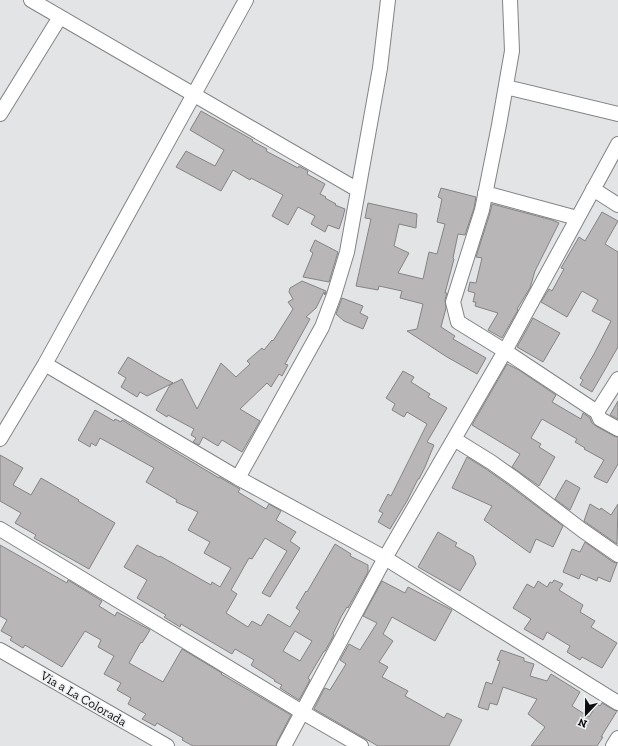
<svg xmlns="http://www.w3.org/2000/svg" width="618" height="746" font-family="'Zilla Slab',serif">
	<rect width="100%" height="100%" fill="#e2e4e6"/>
	<path fill="#b9b6b8" stroke="#868385" fill-rule="evenodd" d="M201,111L253,140L252,141L267,149L266,151L298,168L299,166L308,171L307,174L325,184L320,194L326,197L325,198L336,204L335,205L345,209L343,217L339,229L328,225L325,232L311,224L315,216L298,207L288,225L272,216L283,195L251,178L250,180L233,170L221,191L176,167L186,151L215,166L224,150L190,130Z
		M441,188L476,197L474,208L465,235L458,234L453,258L454,259L445,293H447L445,300L446,308L441,327L455,336L453,339L486,358L477,374L447,357L407,331L417,329L423,304L400,298L402,291L379,286L378,290L356,286L371,219L365,218L368,203L417,214L416,228L399,224L394,246L409,253L398,273L423,279L429,252L437,254L445,224L437,222L442,199L438,197Z
		M492,204L552,220L559,223L535,271L530,288L517,309L518,310L502,338L488,330L498,313L475,306L476,302H473L475,293L468,291L470,282L476,283L482,258L476,257L490,213Z
		M602,212L618,221L605,244L618,252V347L592,392L580,385L583,380L580,378L594,354L611,321L592,311L598,300L582,291L567,317L541,302L549,289L552,291L564,269L561,268L579,237L585,241Z
		M315,240L338,252L329,282L303,277L313,253L310,251Z
		M302,281L326,291V292L325,295L324,292L316,308L306,317L310,319L285,364L288,365L282,376L279,374L271,387L267,383L240,409L260,421L242,452L222,440L218,446L203,437L199,445L193,442L196,438L191,435L194,429L168,415L167,417L156,410L170,385L182,379L197,409L221,363L236,377L250,364L247,361L262,348L264,350L272,340L273,341L293,309L288,302L293,299L289,292L290,288Z
		M342,298L363,306L360,313L368,317L363,329L344,321L336,314Z
		M533,318L560,333L543,362L517,347Z
		M128,357L160,376L173,383L147,396L140,392L137,397L121,387L126,378L118,373Z
		M507,364L519,370L556,395L552,402L581,419L583,413L590,418L592,423L596,426L614,436L618,437V464L607,483L594,477L604,460L584,449L585,448L575,442L577,439L542,419L531,438L541,444L539,447L555,457L539,486L512,467L520,454L472,425Z
		M403,371L414,377L411,382L430,394L428,397L447,408L427,442L434,445L425,467L419,479H418L407,501L390,529L378,522L383,513L379,511L388,494L391,496L427,424L407,412L404,417L392,410L395,404L386,398Z
		M618,401V419L610,415Z
		M95,410L114,421L115,419L121,422L122,420L219,478V477L240,489L238,492L266,509L269,504L281,511L276,520L296,532L290,541L300,548L270,597L262,593L287,551L265,538L252,559L249,558L231,590L237,594L226,613L248,627L252,621L261,626L268,614L290,627L300,611L296,608L306,591L307,592L335,544L351,554L350,556L368,565V572L348,608L347,607L341,617L333,634L334,635L325,651H324L308,678L310,680L299,700L280,688L282,685L274,681L275,680L251,665L254,660L235,649L232,654L181,624L180,627L164,617L166,615L137,598L147,580L124,567L137,545L159,557L160,556L211,585L212,582L220,587L231,568L204,553L210,542L188,530L198,512L176,502L177,500L146,482L154,468L100,438L96,446L91,443L90,447L78,440ZM295,631L312,641L300,661L283,651Z
		M0,455L23,468L13,485L31,495L41,478L79,500L78,501L115,523L89,569L34,538L36,535L15,523L21,513L0,501Z
		M467,457L486,469L510,486L563,526L553,547L536,539L530,553L484,520L492,506L452,488Z
		M566,480L580,488L570,510L555,499Z
		M590,504L600,510L601,508L611,515L618,504L617,544L584,521Z
		M438,532L457,543L455,546L473,556L476,564L460,591L418,567Z
		M585,542L613,562L617,563L610,582L598,577L597,581L581,574L579,579L563,572L572,549L580,552Z
		M0,545L67,583L68,580L102,601L99,606L115,616L117,612L150,630L142,643L141,642L129,663L163,682L182,649L222,673L221,674L291,715L277,742L276,746H193L182,740L183,738L157,723L155,726L142,719L146,714L128,704L131,698L117,690L121,683L104,674L114,656L98,647L101,640L85,631L62,667L25,645L23,648L10,640L12,637L1,631L7,620L0,616Z
		M554,580L563,584L559,590L583,605L580,612L595,621L591,627L617,643L602,668L582,657L580,660L567,652L570,646L547,632L543,640L524,629L531,619L513,608L527,584L534,588L538,581L547,587L550,582L552,583Z
		M382,581L405,593L408,587L452,610L435,641L392,617L383,634L393,641L379,662L388,667L382,677L408,691L405,696L444,718L447,713L462,720L449,746H378L314,709L324,689L325,688L330,690L346,664L340,660L349,644L360,650L377,623L363,616Z
		M501,650L524,658V661L534,664L530,676L547,681L551,674L580,692L572,706L589,717L597,704L600,706L602,703L614,710L617,711L601,737H603L597,746H531L545,727L528,714L537,699L503,687L497,705L490,703L488,710L478,707L486,682L492,684L500,661L497,660Z"/>
	<g fill="none" stroke-linecap="round" stroke-linejoin="round">
		<defs>
			<path id="minor" d="M31,0L358,190
				M510,0L512,51L499,125L482,210L453,302L458,322L505,351L594,410L597,412L600,419L618,429
				M506,87L618,114
				M0,114L60,17
				M593,189L618,205
				M485,193L577,218
				M45,364L238,478L385,558L618,703
				M597,412L618,379
				M0,439L45,364L246,0
				M454,439L491,462L515,479L582,530L618,555
				M238,478L322,327L334,295L347,252L380,68L388,0
				M0,529L302,712L361,746
				M0,650L167,746
				M284,746L385,558L505,351L618,144
				M613,746L618,738"/>
		</defs>
		<use href="#minor" stroke="#828486" stroke-width="16"/>
		<use href="#minor" stroke="#fff" stroke-width="14"/>
	</g>
	<g text-anchor="middle" stroke-width="3.5" stroke-linejoin="round" paint-order="stroke">
		<g font-size="13" fill="#0c0d0e" stroke="#eff1f3">
			<text transform="translate(84 698) rotate(30)" y="5">Via a La Colorada</text>
		</g>
	</g>
	<g transform="translate(586 714) rotate(202)" stroke="#eff1f3" stroke-width="3" paint-order="stroke">
	<path d="M0-3L7 15L0 10L-7 15Z" fill="#0c0d0e"/>
	<text y="-6" font-size="11" font-weight="bold" text-anchor="middle" fill="#0c0d0e">N</text>
	</g>
</svg>
